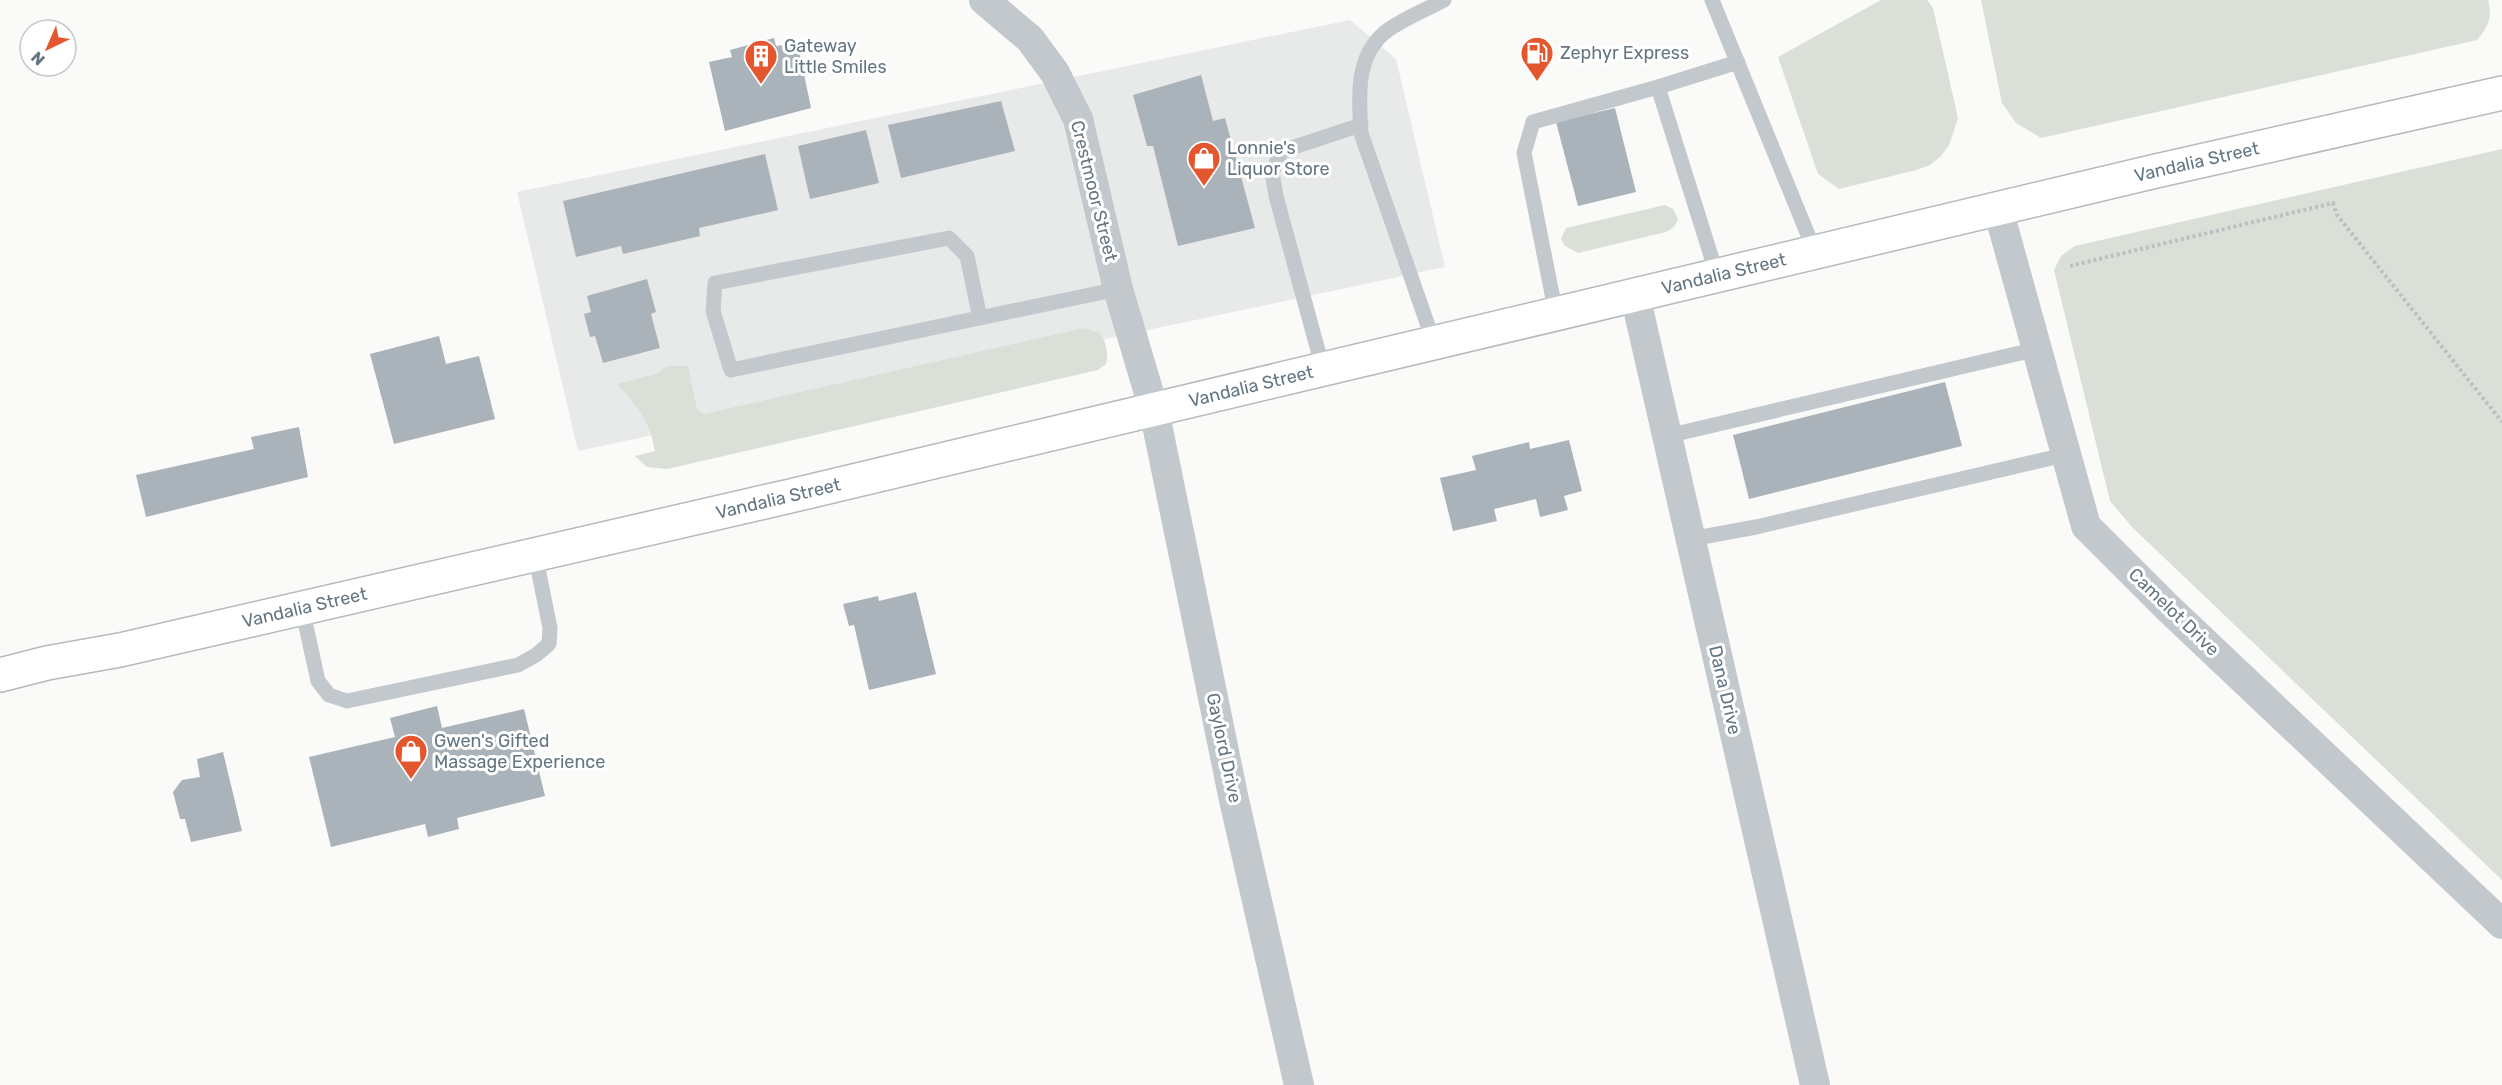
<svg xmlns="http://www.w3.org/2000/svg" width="2502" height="1085" font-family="Rubik,sans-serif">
	<rect width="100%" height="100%" fill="#fafaf8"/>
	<path fill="#e8e9e9" d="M1350,20L1396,59L1445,267L578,451L517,192Z"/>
	<path fill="#dadfd7" d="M1881,0H1927L1933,8L1958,118L1949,145L1941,156L1930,165L1916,170L1839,189L1818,174L1778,57Z
		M1981,0H2488C2493,17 2488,27 2477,40L2041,138L2016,123L2002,103Z
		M2502,149V880L2132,527L2110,501L2054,270L2061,256L2075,246Z
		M1665,205L1673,209L1678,219L1674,227L1666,232L1578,253L1565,246L1561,239L1566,228Z
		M1084,328L1100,333C1106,344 1109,351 1106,364L1098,370L667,469L647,467L635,456L655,451C650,420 637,406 617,384L656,374L667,366H688L697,410L704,414Z"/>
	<path fill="#aab3b9" d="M774,38L776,46L796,43L798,45L811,108L725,131L709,62L732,57L730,50Z
		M1201,75L1213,121L1225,118L1255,228L1178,246L1153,146H1147L1133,95Z
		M1001,101L1015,151L901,178L888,125Z
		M1615,108L1636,192L1578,206L1556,122Z
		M866,130L879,183L810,199L798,146Z
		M765,154L778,210L699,228L700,236L623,254L621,246L576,257L563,201Z
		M647,279L656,312L651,314L660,348L603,363L595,336L590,337L584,314L591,312L587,296Z
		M439,336L446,364L479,356L495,419L394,444L370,354Z
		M1945,382L1962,446L1749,499L1733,435Z
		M299,427L308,477L146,517L136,475L254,449L251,437Z
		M1569,440L1582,491L1564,496L1568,510L1540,517L1536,499L1494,509L1497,521L1453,531L1440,478L1476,470L1472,456L1529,442L1530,449Z
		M916,592L936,674L869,690L854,625L849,626L843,604L878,596L879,601Z
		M437,706L442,728L524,709L545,796L457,818L459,829L428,837L425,824L331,847L309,757L395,737L390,718Z
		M223,752L242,831L191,842L185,819H180L173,792L182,780L200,777L197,759Z"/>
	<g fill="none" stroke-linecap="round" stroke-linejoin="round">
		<defs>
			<g id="primary">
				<path id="s1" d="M0,675L47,663L120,650L786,497L2156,171L2502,93"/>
			</g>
		</defs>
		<use href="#primary" stroke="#b5babe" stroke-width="36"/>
		<path stroke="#bbbfc2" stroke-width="4" stroke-dasharray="3 3" stroke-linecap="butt" d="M2070,266L2333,203L2337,215L2502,422"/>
		<path stroke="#c3c8cc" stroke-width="15" d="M1712,0L1815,252
			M1658,87L1738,62
			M1556,314L1524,153L1533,122L1658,87L1717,275
			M980,318L967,256L949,238L715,283L713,311L731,370L1118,289
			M1434,343L1361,133C1359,99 1355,59 1383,34C1398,21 1426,10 1444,0
			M1323,369L1276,196L1272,172L1282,151L1361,125
			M1667,436L2037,349
			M1691,539L1756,527L2064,455
			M302,608L318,681L329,695L347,701L518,665L536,655L549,644L550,628L535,554"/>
		<path stroke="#c3c8cc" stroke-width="30" d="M984,0L1030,39L1055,73L1078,119L1118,289L1154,410L1234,800L1299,1085
			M1998,209L2086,526L2167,607L2502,924
			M1635,295L1815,1085"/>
		<use href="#primary" stroke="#fff" stroke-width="33"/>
	</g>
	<defs>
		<symbol id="fuel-pin" viewBox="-11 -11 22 30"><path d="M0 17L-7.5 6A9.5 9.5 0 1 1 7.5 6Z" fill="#e4572e" stroke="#fff"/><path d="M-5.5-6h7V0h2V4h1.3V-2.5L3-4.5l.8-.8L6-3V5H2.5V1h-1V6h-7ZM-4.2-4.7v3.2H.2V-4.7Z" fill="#fff"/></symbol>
		<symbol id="building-pin" viewBox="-11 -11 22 30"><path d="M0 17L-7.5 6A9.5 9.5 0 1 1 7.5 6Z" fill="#e4572e" stroke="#fff"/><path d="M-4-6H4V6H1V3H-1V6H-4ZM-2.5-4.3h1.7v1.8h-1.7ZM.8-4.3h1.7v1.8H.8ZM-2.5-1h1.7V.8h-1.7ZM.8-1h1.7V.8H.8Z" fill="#fff"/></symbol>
		<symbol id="shop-pin" viewBox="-11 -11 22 30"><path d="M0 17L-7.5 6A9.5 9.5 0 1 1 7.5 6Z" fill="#e4572e" stroke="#fff"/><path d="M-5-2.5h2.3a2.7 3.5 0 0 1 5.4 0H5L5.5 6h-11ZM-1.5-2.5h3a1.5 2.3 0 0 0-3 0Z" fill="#fff"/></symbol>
	</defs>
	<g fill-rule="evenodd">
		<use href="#fuel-pin" x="1518" y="34" width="38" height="52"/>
		<use href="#building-pin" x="742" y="37" width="38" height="52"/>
		<use href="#shop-pin" x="1185" y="139" width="38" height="52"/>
		<use href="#shop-pin" x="392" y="732" width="38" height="52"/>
	</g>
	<g text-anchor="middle" stroke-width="6" stroke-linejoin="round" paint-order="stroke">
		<g font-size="18" fill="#657683" stroke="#fff" text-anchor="start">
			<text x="784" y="52">Gateway<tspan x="784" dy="21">Little Smiles</tspan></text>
			<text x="1560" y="59">Zephyr Express</text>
			<text x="1227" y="154">Lonnie's<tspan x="1227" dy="21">Liquor Store</tspan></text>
			<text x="434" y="747">Gwen's Gifted<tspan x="434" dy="21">Massage Experience</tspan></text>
		</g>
		<g font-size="18" fill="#657683" stroke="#fff">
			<text dy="6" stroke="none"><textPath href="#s1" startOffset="2256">Vandalia Street</textPath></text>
			<text transform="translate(1094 191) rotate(76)" y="6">Crestmoor Street</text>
			<text dy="6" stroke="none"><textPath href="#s1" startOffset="1770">Vandalia Street</textPath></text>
			<text dy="6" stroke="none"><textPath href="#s1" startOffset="1284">Vandalia Street</textPath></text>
			<text dy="6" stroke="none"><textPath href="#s1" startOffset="798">Vandalia Street</textPath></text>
			<text dy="6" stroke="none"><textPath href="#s1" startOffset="312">Vandalia Street</textPath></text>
			<text transform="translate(2174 612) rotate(44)" y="6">Camelot Drive</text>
			<text transform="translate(1725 690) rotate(77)" y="6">Dana Drive</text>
			<text transform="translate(1224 748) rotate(78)" y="6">Gaylord Drive</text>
		</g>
	</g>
	<g transform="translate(48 48) rotate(224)"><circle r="28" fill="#ffffff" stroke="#c1c8cd" stroke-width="1.5"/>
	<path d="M0-4.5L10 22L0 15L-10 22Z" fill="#e4572e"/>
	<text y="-9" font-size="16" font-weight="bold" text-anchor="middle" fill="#657683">N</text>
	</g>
</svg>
